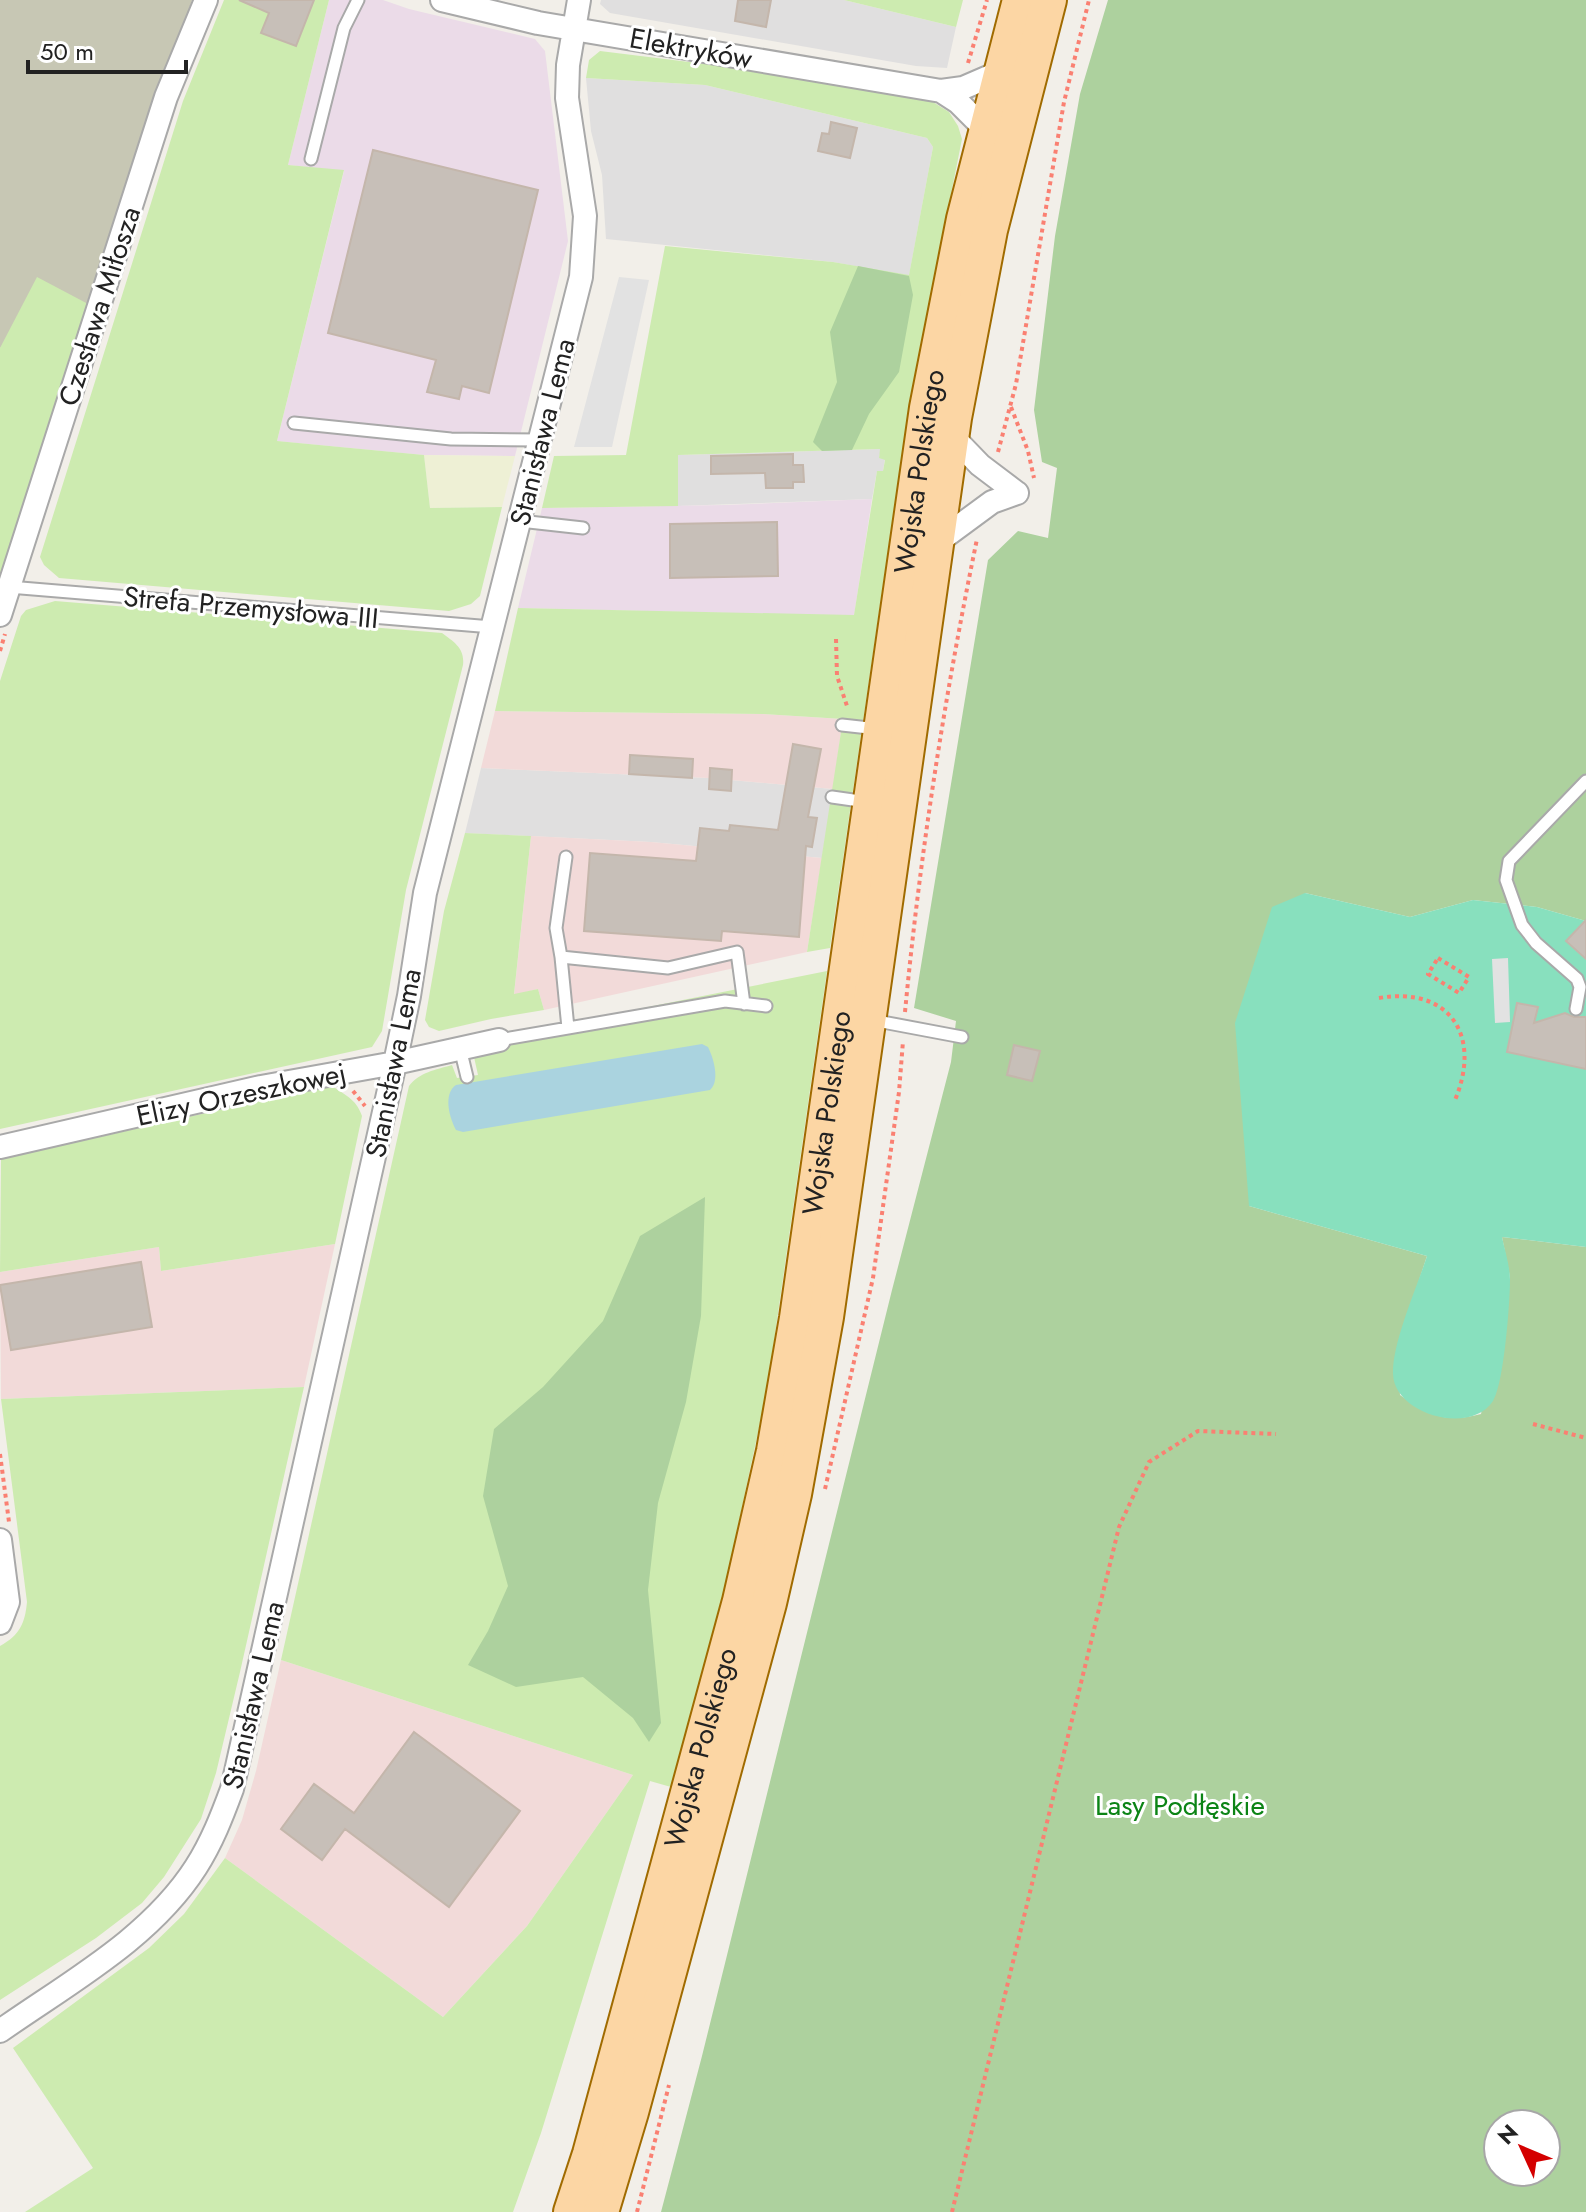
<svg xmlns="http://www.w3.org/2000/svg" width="1586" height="2212" font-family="Jost,sans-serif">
	<rect width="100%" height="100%" fill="#f2efe9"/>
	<path fill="#e0dfdf" d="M601,0H844L956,27L947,68L916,66L610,13L600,4Z
		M586,78L705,85L927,138L933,147L909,276L833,262L606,239L602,175L591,131Z
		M881,449L879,457L885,459L883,471H877L872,499L678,506V455Z
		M481,768L709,778L833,789L822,858L651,842L465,833Z"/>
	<path fill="#f2dad9" d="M495,711L763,714L843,719L833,789L709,778L481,768Z
		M531,836L651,842L822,858L807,952L544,1010L538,989L514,995Z
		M335,1244L304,1387L1,1399L0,1272L159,1247L161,1271Z
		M281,1660L633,1775L527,1926L443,2017L225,1858L242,1820L256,1771Z"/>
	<path fill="#ebdbe8" d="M329,0H383L409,9L535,39L545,51L568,241L515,456L424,455L277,441L344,171L288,165Z
		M872,499L854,616L518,608L542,508L725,505Z"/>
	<path fill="#c7c7b4" d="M0,0H192L90,305L0,348Z"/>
	<path fill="#eef0d5" d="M424,455L515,456L502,507L430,508Z"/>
	<path fill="#cdebb0" d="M224,0H329L288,165L344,170L277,441L424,455L430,508L502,507L480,596L471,604L449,611L59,578L44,565L40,557L183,101Z
		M844,0H963L956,27Z
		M600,51L820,78L928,99L949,112L958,126L962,139L910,399L830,948L807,952L843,719L763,714L495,711L518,608L854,615L877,471H883L885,460L879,458L880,449L678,455V506L542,508L554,456L626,455L665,246L833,262L909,275L933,147L927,138L705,85L586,78L589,60Z
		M37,277L90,305L0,582V348Z
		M55,601L442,633C454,642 465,648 463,665L406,890L382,1031L372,1047L0,1129V681L21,616L26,610Z
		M465,833L531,836L514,994L538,989L544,1010L491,1019L439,1031L429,1027L425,1020L444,911Z
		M827,971L767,1390L722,1601L671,1787L650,1781L541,2133L513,2212H25L93,2168L13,2048L149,1948L184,1914L225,1858L443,2017L527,1926L633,1775L281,1660L409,1086C420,1072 435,1070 452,1065L457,1078L478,1075L472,1048L563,1024Z
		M331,1085C344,1095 356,1098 362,1116L335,1244L161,1271L159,1247L0,1272L1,1159Z
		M304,1387L240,1672L216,1773L201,1819L164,1877L142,1903L96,1938L0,2000V1646C20,1635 25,1623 27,1602L1,1399Z"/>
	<path fill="#add19e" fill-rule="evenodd" d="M1108,0H1586V921L1537,907L1473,900L1410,917L1305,893L1249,1206L1427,1256L1397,1347L1400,1395C1430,1415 1444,1424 1481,1414L1510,1277L1502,1237L1586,1247V2212H661L702,2056L892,1290L951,1062L956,1021L914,1008L988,560L1018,531L1048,538L1057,468L1042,462L1034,410L1055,236L1080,94ZM1498,2124H1546V2172H1498Z
		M858,266L909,276L913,295L899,372L869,414L852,450L822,451L813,442L837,382L830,332Z
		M705,1197L701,1316L686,1402L658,1503L648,1590L661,1723L649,1742L633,1718L583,1677L516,1687L468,1665L488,1631L508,1586L483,1496L494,1429L543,1387L603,1321L640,1236Z"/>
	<path fill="#88e0be" d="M1305,893L1410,917L1473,900L1537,907L1586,921V1247L1502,1237C1505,1251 1510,1266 1510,1280C1510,1303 1504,1384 1493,1401C1470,1436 1394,1414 1393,1374C1392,1343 1417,1287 1427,1256L1249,1206L1235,1023L1272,907Z"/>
	<path fill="#e2e2e2" d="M619,277L649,280L612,447H574Z
		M1508,958L1510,1022L1495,1023L1492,959Z"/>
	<path fill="#aad3df" d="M702,1044L708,1047C714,1059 720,1081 710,1090L463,1132L456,1130C449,1117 443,1094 456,1085Z"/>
	<path fill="#c7bfb8" stroke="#c4b6ab" stroke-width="2" d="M239,0H314L296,46L261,33L269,13Z
		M738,0H771L766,27L735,21Z
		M831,122L857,128L850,158L818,151L822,133L829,134Z
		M373,150L538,190L489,393L462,386L459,399L427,392L436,360L328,333Z
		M793,454V465H803L804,482H793V488H766L765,473L711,474V456Z
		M777,522L778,576L670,578V524Z
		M793,744L821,749L808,817L817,818L812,847L806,846L799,937L722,931L721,941L584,931L590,853L696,861L700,828L729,831L730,825L778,830Z
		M630,755L693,759L692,778L629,774Z
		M710,768L732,770L731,791L709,789Z
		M1586,920V959L1566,941Z
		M1517,1003L1538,1007L1534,1023L1565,1013L1574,1017H1586V1069L1507,1052Z
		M1014,1045L1040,1051L1032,1081L1007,1075Z
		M141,1262L152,1327L11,1350L0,1285Z
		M414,1732L520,1811L449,1907L345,1829L322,1860L281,1829L314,1784L354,1813Z"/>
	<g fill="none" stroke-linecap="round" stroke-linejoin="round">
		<defs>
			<path id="service" d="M311,159L344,28L358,0
				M294,423L451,439L541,440
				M520,521L583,528
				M9,587L492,627
				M842,725L878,729
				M832,797L867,802
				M561,957L556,928L566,857
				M1576,1009L1580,987L1577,979L1536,943L1522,925L1506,880L1509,861L1586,781
				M872,1020L962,1037
				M568,1028L561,957L668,968L737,952L744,1004
				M499,1040L725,1001L766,1006
				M460,1048L467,1077"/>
			<path id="minor" d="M442,0L538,23L941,91L963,88L1000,72
				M941,91L958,102L985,129
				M952,436L980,465L1017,493
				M935,544L992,502L1017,493
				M0,615L166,97L206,0
				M0,1147L261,1087L395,1063L499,1040
				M0,1540L8,1602L0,1623
				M0,2031C68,1983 150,1939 196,1867C212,1842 222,1816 232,1789L395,1063L409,996L425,893L581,277L585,216L567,98L568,65L579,0"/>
			<g id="primary">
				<path id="s1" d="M571,2212L590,2154L740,1601L774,1451L797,1318L927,408L964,219L1020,0"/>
				<path d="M601,2212L631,2112L769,1603L794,1494L826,1317L954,418L990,230L1049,0"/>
			</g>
		</defs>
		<use href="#service" stroke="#a9a9a9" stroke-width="15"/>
		<use href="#minor" stroke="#a9a9a9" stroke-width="26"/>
		<use href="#primary" stroke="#a06b00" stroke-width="38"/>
		<path stroke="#fa8072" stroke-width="4" stroke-dasharray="4 4" stroke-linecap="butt" d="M968,63L987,0
			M1011,407L1028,451L1034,478
			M998,452L1016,384L1064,102L1089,0
			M836,639L837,676L848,709
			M0,651L5,634
			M1438,958L1469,977L1459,993L1428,974Z
			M1379,998C1450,986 1482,1036 1455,1100
			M905,1012C920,854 945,694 977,539
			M353,1091L365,1106
			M1533,1424L1586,1438
			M0,1454L9,1522
			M825,1489L873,1278L899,1092L903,1041
			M637,2212L669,2085
			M952,2212L1119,1527L1149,1462L1198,1431L1276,1434"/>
		<use href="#service" stroke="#fff" stroke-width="11"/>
		<use href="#minor" stroke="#fff" stroke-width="22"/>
		<use href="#primary" stroke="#fcd6a4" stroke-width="34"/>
	</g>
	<g text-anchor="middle" stroke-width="6" stroke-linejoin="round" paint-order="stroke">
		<g font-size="28" fill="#222" stroke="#fff">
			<text transform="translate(691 48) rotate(10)" y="10">Elektryków</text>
			<text transform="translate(99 306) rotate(-72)" y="10">Czesława Miłosza</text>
			<text transform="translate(542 432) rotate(-76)" y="10">Stanisława Lema</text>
			<text dy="10" stroke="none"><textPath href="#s1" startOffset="1778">Wojska Polskiego</textPath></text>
			<text transform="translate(251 607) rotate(5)" y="10">Strefa Przemysłowa III</text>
			<text transform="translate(393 1063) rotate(-79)" y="10">Stanisława Lema</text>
			<text transform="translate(241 1094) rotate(-12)" y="10">Elizy Orzeszkowej</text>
			<text dy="10" stroke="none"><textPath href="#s1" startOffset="1130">Wojska Polskiego</textPath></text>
			<text transform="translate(253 1695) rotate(-77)" y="10">Stanisława Lema</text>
			<text dy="10" stroke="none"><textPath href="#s1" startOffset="482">Wojska Polskiego</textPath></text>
		</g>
		<g font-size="28" fill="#0c8416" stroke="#fff">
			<text x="1180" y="1815">Lasy Podłęskie</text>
		</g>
	</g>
	<g transform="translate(1522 2148) rotate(314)"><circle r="38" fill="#ffffff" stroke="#a7a7a7" stroke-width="2"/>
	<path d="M0-6L14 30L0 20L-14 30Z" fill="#d40000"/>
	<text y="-12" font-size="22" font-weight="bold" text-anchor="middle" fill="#222222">N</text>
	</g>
	<path d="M28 60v12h158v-12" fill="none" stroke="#222222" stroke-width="4"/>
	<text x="40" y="60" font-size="24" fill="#222222" stroke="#ffffff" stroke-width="6" paint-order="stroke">50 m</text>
</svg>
